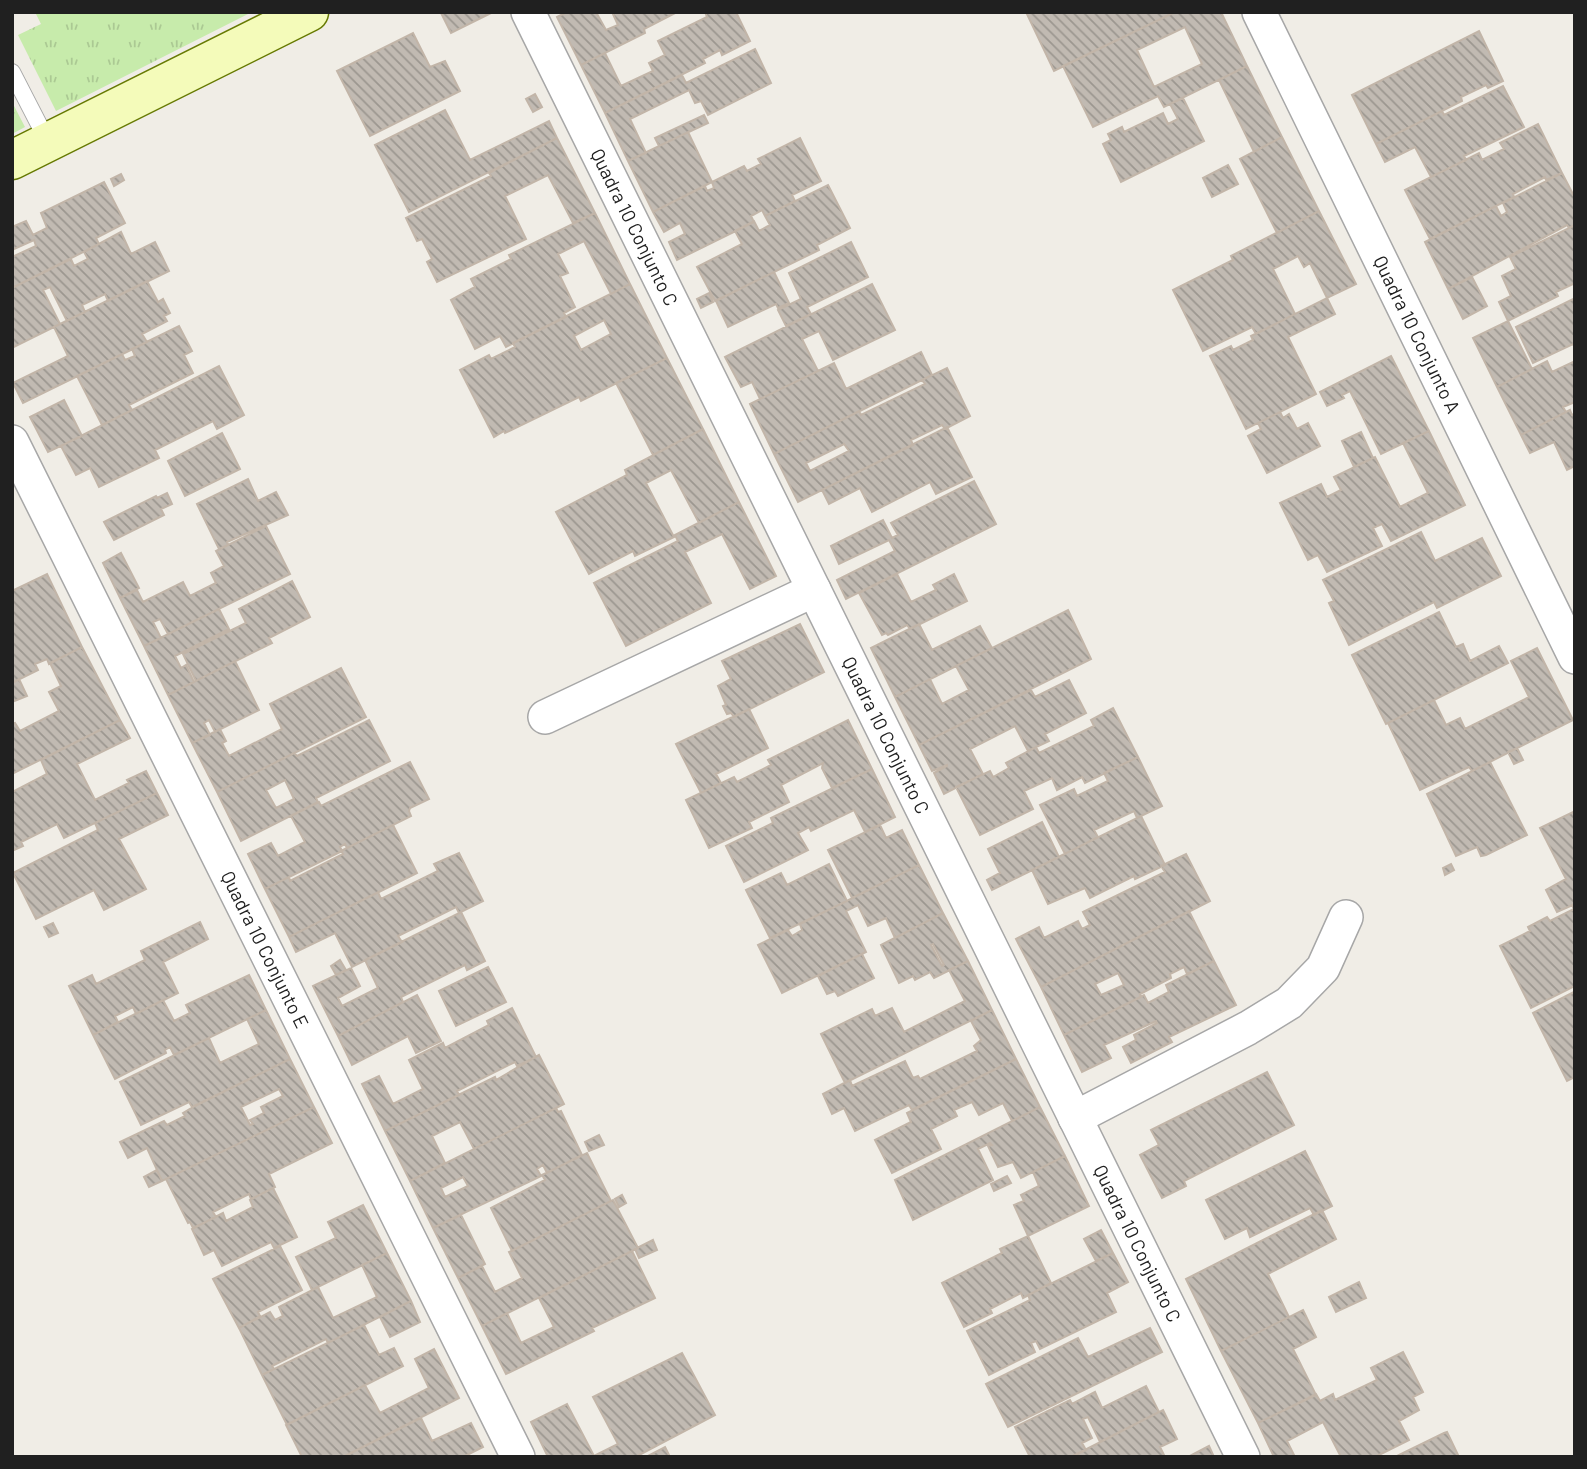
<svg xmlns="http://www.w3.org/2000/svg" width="1587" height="1469" font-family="Barlow,sans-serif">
	<defs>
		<pattern id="grass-tufts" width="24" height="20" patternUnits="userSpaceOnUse" patternTransform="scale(1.75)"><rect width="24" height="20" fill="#c7ebab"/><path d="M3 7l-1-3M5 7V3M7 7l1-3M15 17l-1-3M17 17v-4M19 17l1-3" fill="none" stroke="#abc993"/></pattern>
		<pattern id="building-back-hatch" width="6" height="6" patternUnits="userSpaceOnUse" patternTransform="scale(1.75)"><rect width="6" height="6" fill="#c1bab2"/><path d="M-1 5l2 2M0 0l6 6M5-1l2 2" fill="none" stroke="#9c9790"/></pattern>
	</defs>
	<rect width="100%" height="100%" fill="#f0ede6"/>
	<path fill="url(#grass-tufts)" d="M35,12H252L56,111L18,35L41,24Z
		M12,102L25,127L12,134Z"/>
	<path fill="url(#building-back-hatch)" stroke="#c2b5a8" stroke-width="2" fill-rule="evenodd" d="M443,12H493L451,33L441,13Z
		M567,12H596L606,30L618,25L612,12H677L644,29L645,33L581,65L557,17Z
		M705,12H736L750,41L722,55L720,50L703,59L705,63L605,113L581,65L605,53L621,86L653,71L649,63L665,55L658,41L707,17Z
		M1026,12H1175L1054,71Z
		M1175,12H1221L1247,66L1164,107L1158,96L1093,127L1063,66ZM1185,27L1202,64L1154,87L1137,50Z
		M1479,31L1503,81L1488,88L1486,85L1461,97L1462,101L1376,144L1352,95Z
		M413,33L430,67L445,61L460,91L370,136L337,71Z
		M755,49L771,83L708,115L701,101L695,103L689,90L630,119L646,153L628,161L605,113L682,75L686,83Z
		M1247,66L1282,137L1254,152L1219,80Z
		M1503,86L1524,127L1464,156L1466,160L1431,177L1415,147L1385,162L1376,144L1442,111L1444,115Z
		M535,94L542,107L533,112L526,99Z
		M1183,98L1204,141L1121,182L1103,144L1111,140L1108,134L1122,127L1124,132L1163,113L1168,124L1178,119L1170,104Z
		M445,110L470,160L549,121L557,138L409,212L375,145Z
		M704,115L708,123L659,146L655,138Z
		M1538,124L1562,173L1546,180L1545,177L1513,194L1514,197L1430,239L1405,190L1479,153L1482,160L1504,149L1500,143Z
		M688,132L712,182L653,212L628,161Z
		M1282,137L1319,211L1277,233L1240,159Z
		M557,138L595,213L573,223L548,175L505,196L526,239L437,282L427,262L432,259L422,239L417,241L406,218L491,176L489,173Z
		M800,138L821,181L792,195L795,201L765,216L762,210L751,216L754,222L677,260L669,242L685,234L680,223L664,232L653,212L705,186L707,191L714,188L712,182L744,166L747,171L761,164L758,159Z
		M1228,165L1238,184L1212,197L1203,178Z
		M1562,173L1575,198V225L1569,228L1567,225L1448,289L1425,242L1496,206L1501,216L1507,212L1503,203Z
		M121,174L124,180L114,186L111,179Z
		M104,182L125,223L96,238L99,244L12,288V257L36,246L34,240L12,250V227L26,221L33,235L47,228L41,213Z
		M828,185L850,228L817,245L819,250L715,301L697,267L742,244L735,231L754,221L759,231L770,225L765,216Z
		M1319,211L1356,284L1327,298L1310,263L1304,267L1298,256L1273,269L1295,314L1256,334L1252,327L1203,351L1173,290L1233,260L1231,256Z
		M595,213L630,284L611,294L584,241L558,254L568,273L560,276L575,307L564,313L566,317L506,347L500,336L475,349L451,300L475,287L471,279L511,259L509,255Z
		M1575,225V283L1556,292L1558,296L1508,321L1499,302L1511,296L1502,276L1516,269L1510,257Z
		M121,232L131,254L155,242L169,271L108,301L105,294L82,305L85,312L67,321L50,287L43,290L60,324L12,348V288L71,259L74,266L88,259L84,252Z
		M851,242L868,277L807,307L811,314L786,326L778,310L801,299L789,273Z
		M774,272L789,303L778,308L776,304L728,327L716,301Z
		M1472,277L1487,306L1463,319L1448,289Z
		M147,281L158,302L163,299L170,313L164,316L167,321L142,334L147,342L23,403L13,383L68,356L54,327Z
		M630,284L667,358L581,401L579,397L505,433L504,431L494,437L460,370L489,355L491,359L515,347L513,343ZM604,320L611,334L581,350L574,336Z
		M872,284L895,330L833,360L819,331L802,339L818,371L760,399L752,382L741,387L725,357Z
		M709,293L713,302L701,308L697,299Z
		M1327,298L1335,314L1288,337L1316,394L1246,429L1210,356L1231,346L1233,350L1253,340L1251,336Z
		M1575,298V348L1573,344L1533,363L1516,327Z
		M1508,321L1532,369L1497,387L1473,338Z
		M179,326L192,351L184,355L193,373L129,405L132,410L102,425L77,376L122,354L125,360L135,356L132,349Z
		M921,352L932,375L774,454L750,404L834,363L846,389Z
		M1391,356L1429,431L1381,454L1350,391L1342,395L1344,398L1327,406L1320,392Z
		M667,358L703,429L653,455L616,383Z
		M1547,361L1552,372L1575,361V402L1563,407L1566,412L1521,435L1497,387Z
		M219,366L244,415L217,429L213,421L155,450L159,458L99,487L90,468L76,475L61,446Z
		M947,368L970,416L945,429L942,425L911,440L913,445L798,502L774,454L859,411L861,415L925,384L922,380ZM844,444L849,451L810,471L806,463Z
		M64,400L82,436L48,452L30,417Z
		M1570,410L1572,415L1575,414V466L1567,470L1554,442L1530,453L1521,435Z
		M1280,412L1283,418L1289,414L1297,429L1308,423L1320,446L1267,473L1248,436L1261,429L1258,423Z
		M947,427L972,477L936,494L930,482L872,512L860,488L829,504L822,490Z
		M703,429L739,502L699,523L671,470L646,483L674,537L635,556L633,551L589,574L556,512L627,475L625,470Z
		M1429,431L1465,505L1391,541L1382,524L1373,528L1382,546L1327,572L1318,555L1308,560L1280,503L1321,484L1327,497L1341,490L1334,477L1375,457L1400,507L1428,493L1403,443Z
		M1361,432L1373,458L1354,467L1342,441Z
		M222,433L240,469L185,496L168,461Z
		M248,479L258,501L276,492L288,515L227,542L228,545L219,549L197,504Z
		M974,481L996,524L846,599L837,580L895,551L889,540L839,564L831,546L883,520L892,538L898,535L891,523Z
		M167,493L172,504L161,509L164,515L114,540L104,522L156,496L157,498Z
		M739,502L776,576L750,589L722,534L685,552L711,603L626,646L594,583L678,541L675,535Z
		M266,526L290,574L168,634L160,619L153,622L161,638L144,646L120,598L137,590L143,602L183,582L190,596L216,583L211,573L224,566L216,551Z
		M1421,532L1435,561L1482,538L1501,576L1437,608L1434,602L1349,645L1329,603L1334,601L1323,580Z
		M121,553L139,588L120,598L103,563Z
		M47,574L82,647L49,664L47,659L35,664L38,670L12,683V591Z
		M897,574L911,602L936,590L933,585L954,574L967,601L910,629L907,625L888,635L886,633L882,635L859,593Z
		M292,581L310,617L269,638L272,643L196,681L183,654L246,623L239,609Z
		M219,609L229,629L175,656L181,668L186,665L194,682L168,695L144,646Z
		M1068,610L1091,659L919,745L895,697L930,679L942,704L969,690L956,666Z
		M1439,612L1456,647L1463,644L1470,661L1499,646L1508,663L1386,724L1352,655Z
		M800,624L824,672L734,717L731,713L727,714L723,706L726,705L718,686L731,679L722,661Z
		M919,624L932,650L980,626L992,648L895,697L871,648Z
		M82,647L120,720L12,774V724L15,723L20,731L59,711L49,692L61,686L50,663Z
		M1537,648L1573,720L1472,771L1469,767L1420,790L1388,723L1434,700L1446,725L1460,718L1465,729L1529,697L1511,661Z
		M235,661L259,710L215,732L209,720L204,723L210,735L192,743L168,695Z
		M341,668L366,717L217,792L192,743L220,729L226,741L222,743L229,756L282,729L270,704Z
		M19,679L27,696L12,702V683Z
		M1069,680L1086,713L1045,734L1049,741L1028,751L1015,726L970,749L983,774L944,794L934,773L947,766V765L932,771L919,745L1031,690L1035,697Z
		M1113,708L1138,757L1085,783L1082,777L1057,790L1052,778L1024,791L1033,809L980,835L956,787L990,771L993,777L1009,768L1006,763L1036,747L1039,753L1094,726L1091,720Z
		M749,709L768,748L716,774L721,783L701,793L676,744Z
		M120,720L130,738L77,764L95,800L129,783L127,780L146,771L157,793L64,838L57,824L21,842L23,846L12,851V792L47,774L41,760Z
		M369,720L390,761L316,798L318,802L241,841L217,792L294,753L297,756ZM285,780L294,799L276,808L266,790Z
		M848,720L872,769L832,788L822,768L823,763L781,785L789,802L749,822L752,828L709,848L686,800L734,777L737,782L771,765L768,760Z
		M1517,748L1523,760L1514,764L1508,752Z
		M1138,757L1162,806L1137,818L1134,811L1094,830L1098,837L1065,854L1040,805L1074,789L1077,796L1108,781L1104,773Z
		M410,762L429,799L410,808L409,811L411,816L347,848L345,844L340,847L342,851L265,889L248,854L271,843L278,856L305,842L291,816L319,802L321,806Z
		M1490,762L1527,835L1486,855L1481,856L1477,847L1456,856L1427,794Z
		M872,769L895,817L865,832L854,810L811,831L809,827L798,833L808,850L744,882L726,846L773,823L771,818Z
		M157,793L168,815L119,839L146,889L104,910L94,890L36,919L13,873L98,830L95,823Z
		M1575,811V904L1557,912L1546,890L1566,879L1540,828Z
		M1141,816L1165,865L1135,879L1134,876L1090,898L1085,888L1048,904L1032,870Z
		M1042,822L1059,857L992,890L987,880L1000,873L988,849Z
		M393,825L417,873L289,937L265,889L289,877L290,881L343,854L341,851Z
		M880,825L886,838L902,830L919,865L852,898L828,850Z
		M459,853L483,901L459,913L456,907L398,936L402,942L352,967L335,933L296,952L289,937L378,892L381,899L438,871L434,864Z
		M1186,854L1210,901L1041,987L1016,939L1039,927L1044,938L1078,921L1082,929L1090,925L1083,912L1165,872L1161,866Z
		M829,864L847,901L770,938L746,890L781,873L787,885Z
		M1451,864L1454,870L1445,875L1443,868Z
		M919,865L943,913L895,938L886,918L868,926L858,905L846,911L866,952L782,993L758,945L788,930L792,936L802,930L800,924Z
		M1575,904V986L1531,1008L1500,946L1530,931L1528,927L1547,917L1550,921L1574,909L1572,905Z
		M1189,911L1214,961L1187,974L1184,967L1170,974L1171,978L1140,994L1141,997L1064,1035L1041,987ZM1118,973L1124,985L1101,995L1095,984Z
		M461,912L485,961L467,970L465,965L401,997L403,1002L338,1036L313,986L351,968L360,986L338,998L342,1006L378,988L365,960Z
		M943,913L968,961L934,978L930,972L915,980L913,976L899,983L881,945ZM933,944L944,965L942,966L931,945Z
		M200,922L208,939L163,962L178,993L136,1014L133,1007L115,1016L118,1022L93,1035L69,986L92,975L96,984L145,960L141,951Z
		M53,923L58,933L49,937L44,927Z
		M862,954L874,978L838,996L835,991L827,994L818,976Z
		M340,960L346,970L336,975L331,966Z
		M968,961L992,1010L845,1083L821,1034L872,1009L875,1016L892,1008L904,1032L965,1001L949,970Z
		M1214,961L1236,1005L1169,1037L1172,1042L1131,1063L1123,1047L1136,1040L1134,1035L1157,1023L1156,1021L1104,1045L1111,1058L1082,1072L1064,1035L1144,995L1148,1003L1169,992L1166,985Z
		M488,967L506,1002L456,1026L439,991Z
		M249,975L266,1010L174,1055L170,1047L165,1050L166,1053L115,1079L93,1035L163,1000L174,1021L190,1013L186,1005Z
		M1574,992L1575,1077L1567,1081L1533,1013Z
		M417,995L441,1041L416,1053L408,1036L352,1065L338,1036Z
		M512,1008L536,1057L517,1066L515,1062L457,1091L459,1095L385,1131L362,1084L379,1076L393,1104L423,1089L409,1060L443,1043L445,1048L489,1025L487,1021Z
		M266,1010L290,1059L192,1107L189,1102L141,1125L120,1082L209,1038L220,1063L259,1044L247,1019Z
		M992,1010L1016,1059L912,1110L909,1105L855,1131L844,1108L832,1114L823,1094L850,1080L852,1086L905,1061L913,1078L918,1076L920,1079L977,1051L974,1046L981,1040L971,1021Z
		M539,1055L564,1104L474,1149L460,1122L432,1136L445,1163L410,1181L385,1131L495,1077L496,1080Z
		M290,1059L314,1107L162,1181L147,1148L128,1158L120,1142L164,1121L167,1125L185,1116L183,1113L195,1106ZM279,1089L283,1096L261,1107L264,1113L250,1120L253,1124L250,1125L241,1107Z
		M1016,1059L1040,1107L1012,1121L1003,1103L979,1115L972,1102L954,1110L957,1116L931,1129L941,1149L892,1173L875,1140L911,1122L907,1113Z
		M1267,1072L1294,1125L1184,1181L1186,1186L1162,1198L1140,1155L1159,1145L1151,1130Z
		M314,1107L332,1143L269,1174L275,1187L251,1199L249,1194L213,1212L216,1217L193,1228L190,1222L188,1223L166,1179Z
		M1040,1107L1065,1156L1021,1178L1013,1162L998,1167L988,1146L992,1145L990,1143L978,1149L993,1180L913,1220L895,1180Z
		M556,1108L558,1112L561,1111L582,1155L547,1173L543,1165L537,1169L541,1176L433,1228L410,1181ZM463,1177L468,1186L445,1197L441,1188Z
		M599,1135L604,1145L589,1151L585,1142Z
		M1305,1151L1332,1206L1314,1215L1310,1208L1250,1237L1247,1228L1225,1239L1206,1200Z
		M587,1153L611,1201L512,1251L491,1208L545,1180L542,1175Z
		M1065,1156L1089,1206L1028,1236L1014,1205L1024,1201L1021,1195L1039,1186L1033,1172Z
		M157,1170L162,1181L149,1187L144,1177Z
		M1007,1176L1011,1183L994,1191L991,1184Z
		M273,1188L297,1237L274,1248L271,1242L222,1266L214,1250L204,1255L192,1229L223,1213L226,1221L253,1207L250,1200Z
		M622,1195L626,1203L619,1207L615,1199Z
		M613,1200L638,1248L482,1326L458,1278L482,1266L495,1292L522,1278L509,1252Z
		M363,1205L387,1253L312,1290L296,1257L336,1238L328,1222Z
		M1322,1210L1336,1239L1268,1274L1289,1317L1221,1351L1186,1279Z
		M461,1215L485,1264L458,1278L433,1228Z
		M1101,1230L1113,1253L1096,1261L1084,1239Z
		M1028,1236L1051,1283L1023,1298L1021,1293L990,1309L992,1313L964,1327L942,1283L1002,1253L1000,1249Z
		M653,1240L657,1250L639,1258L635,1249Z
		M280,1246L302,1290L258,1312L260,1316L239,1328L213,1279Z
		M632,1251L655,1298L592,1328L594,1331L506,1374L482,1326L507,1313L521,1343L554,1327L539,1298Z
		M387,1253L411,1301L328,1343L326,1339L272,1366L274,1369L262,1375L239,1328L270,1312L275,1320L283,1316L279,1307L318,1287L333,1318L377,1297L362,1265Z
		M1113,1253L1128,1282L1107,1293L1116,1312L1040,1349L1036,1341L1031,1343L1035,1352L989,1375L967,1331L1030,1300L1028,1295Z
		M1359,1282L1366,1298L1336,1312L1329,1297Z
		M411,1301L420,1322L390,1337L380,1317Z
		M1303,1310L1316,1337L1293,1349L1316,1395L1258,1423L1221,1351Z
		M364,1325L379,1355L394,1348L403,1366L287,1425L262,1375Z
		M1150,1328L1162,1352L1008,1427L986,1384L1078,1338L1088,1357Z
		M434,1349L459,1398L343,1457H302L286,1425L365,1385L380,1413L429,1388L415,1359Z
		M1403,1352L1423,1392L1413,1397L1419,1410L1399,1421L1409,1440L1375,1457H1341L1323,1422L1287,1441L1295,1457H1274L1258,1423L1316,1394L1320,1401L1333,1394L1335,1400L1377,1380L1371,1368Z
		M682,1353L715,1415L639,1455L640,1457H548L531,1422L567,1404L594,1456L618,1444L593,1397Z
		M1146,1386L1159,1412L1100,1442L1088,1417L1083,1419L1092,1438L1082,1443L1086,1450L1071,1457H1030L1015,1427L1070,1400L1072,1404L1095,1392L1102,1408Z
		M1163,1410L1177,1439L1160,1447L1165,1457H1071Z
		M421,1418L432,1441L471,1423L483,1447L463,1457H343Z
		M1447,1432L1459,1457H1395L1444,1433Z
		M1209,1446L1214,1457H1188Z
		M665,1447L670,1457H646Z"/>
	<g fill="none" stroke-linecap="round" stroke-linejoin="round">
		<defs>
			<path id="lane" d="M12,72L48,142"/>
			<g id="street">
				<path id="s1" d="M528,12L1243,1457"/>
				<path id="s2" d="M1259,12L1575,657"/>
				<path id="s3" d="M12,442L518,1457"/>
				<path d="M545,717L814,590"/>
				<path d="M1075,1118L1248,1028L1289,1003L1323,968L1346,917"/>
			</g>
			<path id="secondary" d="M12,160L309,12"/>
		</defs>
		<use href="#lane" stroke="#a7a7a7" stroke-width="18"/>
		<use href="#street" stroke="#a7a7a7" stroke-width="36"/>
		<use href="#secondary" stroke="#677a03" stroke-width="41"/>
		<use href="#lane" stroke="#fff" stroke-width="16"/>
		<use href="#street" stroke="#fff" stroke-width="33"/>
		<use href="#secondary" stroke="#f4fbba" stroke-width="38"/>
	</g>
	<g text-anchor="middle" stroke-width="7" stroke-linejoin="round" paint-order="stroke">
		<g font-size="19" fill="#202020" stroke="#fff">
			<text dy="7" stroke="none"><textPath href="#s1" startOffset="240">Quadra 10 Conjunto C</textPath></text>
			<text dy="7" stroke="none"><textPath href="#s2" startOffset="359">Quadra 10 Conjunto A</textPath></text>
			<text dy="7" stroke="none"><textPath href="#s1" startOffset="807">Quadra 10 Conjunto C</textPath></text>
			<text dy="7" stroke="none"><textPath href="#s3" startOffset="567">Quadra 10 Conjunto E</textPath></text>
			<text dy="7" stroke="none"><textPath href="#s1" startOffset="1374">Quadra 10 Conjunto C</textPath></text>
		</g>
	</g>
	<rect width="1587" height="1469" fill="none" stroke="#202020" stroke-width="28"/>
</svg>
